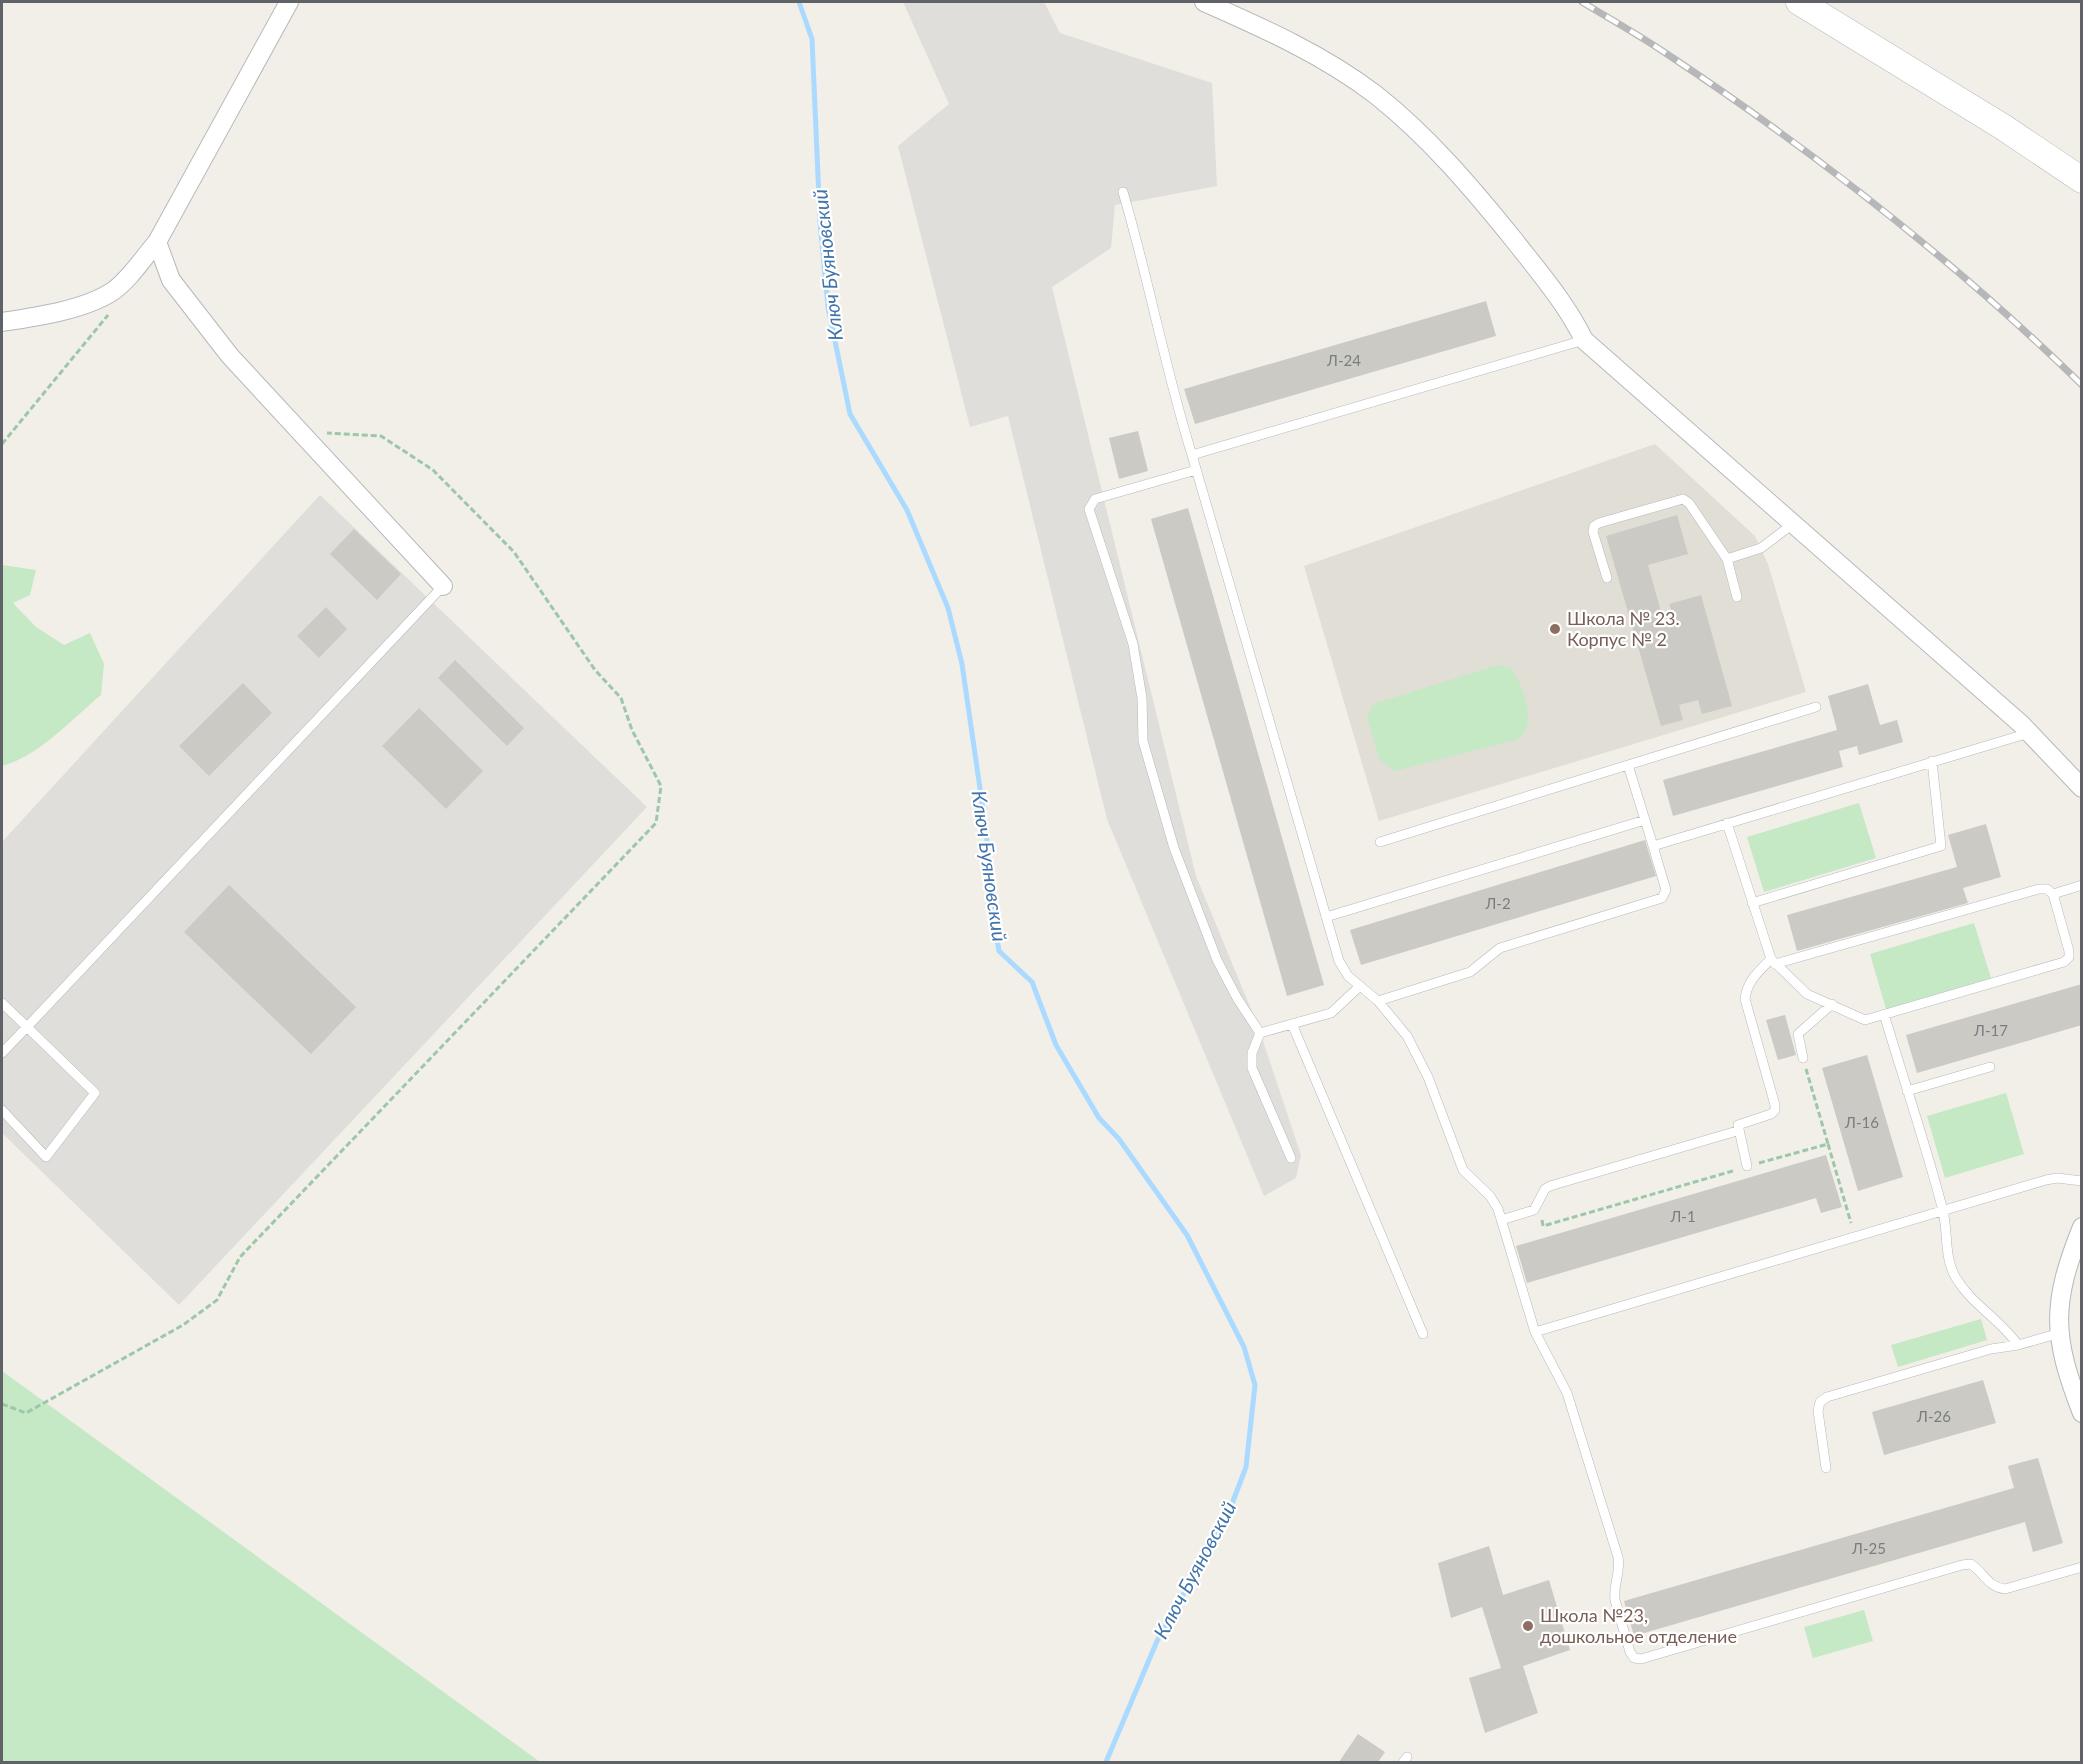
<svg xmlns="http://www.w3.org/2000/svg" width="2083" height="1764" font-family="Lato,sans-serif">
	<rect width="100%" height="100%" fill="#f1efe8"/>
	<path fill="#e0deda" d="M903,2H1044L1060,33L1212,83L1217,186L1115,205L1111,248L1052,287L1196,876L1258,1026L1301,1155L1296,1178L1264,1196L1107,819L1008,416L970,427L898,146L949,104Z
		M320,495L647,807L179,1305L2,1133V842Z"/>
	<path fill="#e1ded6" d="M1655,444L1755,536L1768,564L1806,692L1379,821L1304,566Z"/>
	<path fill="#c5e8c5" d="M2,565L36,570L30,595L13,603L36,627L64,645L90,633L104,664L101,695C72,719 39,756 2,766Z
		M1498,665L1511,668C1523,685 1538,723 1519,739L1395,771L1380,760L1367,718L1373,704Z
		M1859,803L1876,858L1764,892L1747,837Z
		M1974,923L1991,978L1886,1009L1870,954Z
		M2006,1093L2024,1154L1945,1178L1927,1116Z
		M1981,1319L1987,1340L1898,1367L1891,1345Z
		M2,1371L540,1762H2Z
		M1864,1610L1873,1641L1813,1658L1804,1627Z"/>
	<g fill="none" stroke-linecap="round" stroke-linejoin="round">
		<path stroke="#aadaff" stroke-width="5" d="M799,2L812,39L820,222L828,307L850,414L907,510L948,608L962,664L986,830L993,915L999,951L1032,982L1056,1045L1099,1118L1119,1139L1187,1235L1244,1347L1255,1385L1246,1467L1227,1517L1157,1641L1106,1762"/>
	</g>
	<path fill="#cccac5" d="M1486,301L1496,336L1195,424L1184,389Z
		M1138,431L1148,471L1119,479L1109,438Z
		M1188,508L1324,985L1287,996L1151,519Z
		M1677,515L1688,554L1648,565L1662,615L1672,612L1669,604L1701,595L1732,706L1702,714L1698,700L1679,705L1683,720L1661,726L1606,536Z
		M354,529L401,574L377,600L330,554Z
		M326,607L347,629L319,658L297,636Z
		M455,660L524,728L507,746L438,678Z
		M243,683L272,713L209,776L179,746Z
		M1868,684L1880,725L1897,720L1903,742L1859,755L1857,746L1839,751L1843,767L1673,816L1663,780L1837,730L1828,696Z
		M419,708L483,771L446,809L382,746Z
		M1986,824L2001,877L1963,888L1968,903L1797,951L1787,915L1957,867L1948,835Z
		M1645,840L1656,876L1361,965L1350,930Z
		M229,885L356,1007L311,1054L184,932Z
		M2082,984V1025L1917,1073L1906,1035Z
		M1785,1015L1796,1055L1778,1060L1766,1020Z
		M1867,1055L1903,1177L1858,1191L1822,1068Z
		M1826,1155L1842,1207L1821,1213L1816,1198L1527,1283L1516,1246Z
		M1983,1380L1996,1423L1884,1455L1872,1412Z
		M2038,1458L2063,1543L2033,1552L2025,1522L1634,1636L1624,1601L2014,1488L2008,1466Z
		M1489,1546L1503,1595L1549,1580L1570,1650L1523,1666L1538,1713L1485,1733L1469,1678L1501,1668L1482,1607L1451,1618L1438,1563Z
		M1358,1734L1385,1752L1378,1762H1339Z"/>
	<g fill="none" stroke-linecap="round" stroke-linejoin="round">
		<defs>
			<path id="service" d="M1123,192C1149,280 1165,369 1192,455
				M1584,340L1192,455L1339,961L1348,976L1378,1001L1407,1036L1428,1077L1463,1170L1490,1196L1498,1209L1535,1332L1567,1393L1618,1557C1621,1572 1613,1585 1615,1600L1630,1652L1634,1658L1641,1659L1962,1565L1971,1564C1984,1573 1988,1587 2005,1589L2082,1567
				M1196,470L1095,499L1089,509L1133,644L1142,698L1143,741L1174,848L1217,960L1237,998L1260,1033L1331,1013L1360,986
				M1727,559L1737,597
				M1607,578L1593,532L1594,526L1599,523L1683,499L1689,503L1727,559L1761,548L1794,523
				M1628,765L1816,707
				M1727,823L1771,959L1807,994L1865,1020L2064,962L2069,957V951L2053,894L2082,885
				M1380,842L1628,765L1645,820
				M1752,903L1941,846L1932,761
				M1326,917L1645,820L1653,846L2029,733
				M1775,964L2039,889H2047L2053,894
				M1378,1001L1470,972L1500,948L1662,898L1666,890L1653,846
				M2,1003L27,1027L2,1053
				M1884,1014C1903,1078 1925,1142 1942,1207C1949,1231 1943,1256 1956,1278C1972,1305 2000,1319 2018,1345
				M1292,1024L1423,1334
				M1260,1033L1252,1053V1068L1291,1158
				M1803,1058L1798,1034L1832,1004
				M1907,1091L1990,1067
				M2,1110L46,1157L95,1093L27,1027L443,586
				M1747,1166L1738,1125L1771,1114L1775,1110V1105L1745,999C1747,981 1759,971 1771,959
				M1501,1220L1534,1210L1545,1189L1550,1186L1737,1131
				M1535,1332L2046,1180L2057,1178L2082,1181
				M1826,1468L1818,1411L1820,1402L1827,1397L1991,1349L2018,1345L2060,1333
				M1403,1762L1407,1757"/>
			<path id="minor" d="M1204,2C1263,28 1324,55 1376,95C1428,136 1472,188 1514,240C1539,272 1566,303 1584,340L2021,724L2082,788
				M157,242L171,280L230,356L443,586
				M2,322C35,317 85,310 113,291C130,279 143,258 157,242L289,2
				M2082,1227C2051,1304 2052,1336 2082,1413"/>
			<path id="secondary" d="M1799,2L2003,127L2082,180"/>
		</defs>
		<use href="#service" stroke="#b5b8bc" stroke-width="10"/>
		<use href="#minor" stroke="#b5b8bc" stroke-width="20"/>
		<use href="#secondary" stroke="#b6babf" stroke-width="27"/>
		<path stroke="#9cc7a9" stroke-width="3" stroke-dasharray="6 3" stroke-linecap="butt" d="M2,444L108,315
			M1828,1144L1851,1223
			M1759,1163L1828,1144L1806,1069
			M1542,1220L1543,1226L1736,1170
			M2,1404L26,1413L183,1325L217,1300L240,1257L656,823L661,786L632,730L621,698L595,670L514,552L433,470L381,436L327,433"/>
		<use href="#service" stroke="#fff" stroke-width="9"/>
		<use href="#minor" stroke="#fff" stroke-width="18"/>
		<use href="#secondary" stroke="#fff" stroke-width="26"/>
		<defs>
			<path id="rail" d="M1582,2C1610,19 1639,35 1667,54C1813,151 1956,262 2082,385"/>
		</defs>
		<use href="#rail" stroke="#b6b7b8" stroke-width="7"/>
		<use href="#rail" stroke="#fff" stroke-width="4.5" stroke-dasharray="14" stroke-linecap="butt"/>
	</g>
	<g fill="#8d6e63" stroke="#fff" stroke-width="2">
		<circle cx="1555" cy="629" r="6"/>
		<circle cx="1528" cy="1626" r="6"/>
	</g>
	<g text-anchor="middle" stroke-width="4.5" stroke-linejoin="round" paint-order="stroke">
		<g font-size="15" fill="#7a7d7f">
			<text x="1344" y="366">Л-24</text>
			<text x="1498" y="909">Л-2</text>
			<text x="1991" y="1036">Л-17</text>
			<text x="1862" y="1128">Л-16</text>
			<text x="1683" y="1222">Л-1</text>
			<text x="1934" y="1422">Л-26</text>
			<text x="1869" y="1554">Л-25</text>
		</g>
		<g font-size="18" fill="#785e54" stroke="#fff" text-anchor="start">
			<text x="1567" y="625">Школа № 23.<tspan x="1567" dy="21">Корпус № 2</tspan></text>
			<text x="1540" y="1622">Школа №23,<tspan x="1540" dy="21">дошкольное отделение</tspan></text>
		</g>
		<g font-size="20" font-style="italic" fill="#4174aa" stroke="#fff">
			<text transform="translate(828 265) rotate(-96)" y="7">Ключ Буяновский</text>
			<text transform="translate(989 866) rotate(82)" y="7">Ключ Буяновский</text>
			<text transform="translate(1195 1570) rotate(-62)" y="7">Ключ Буяновский</text>
		</g>
	</g>
	<rect width="2083" height="1764" fill="none" stroke="#5f6368" stroke-width="6"/>
</svg>
